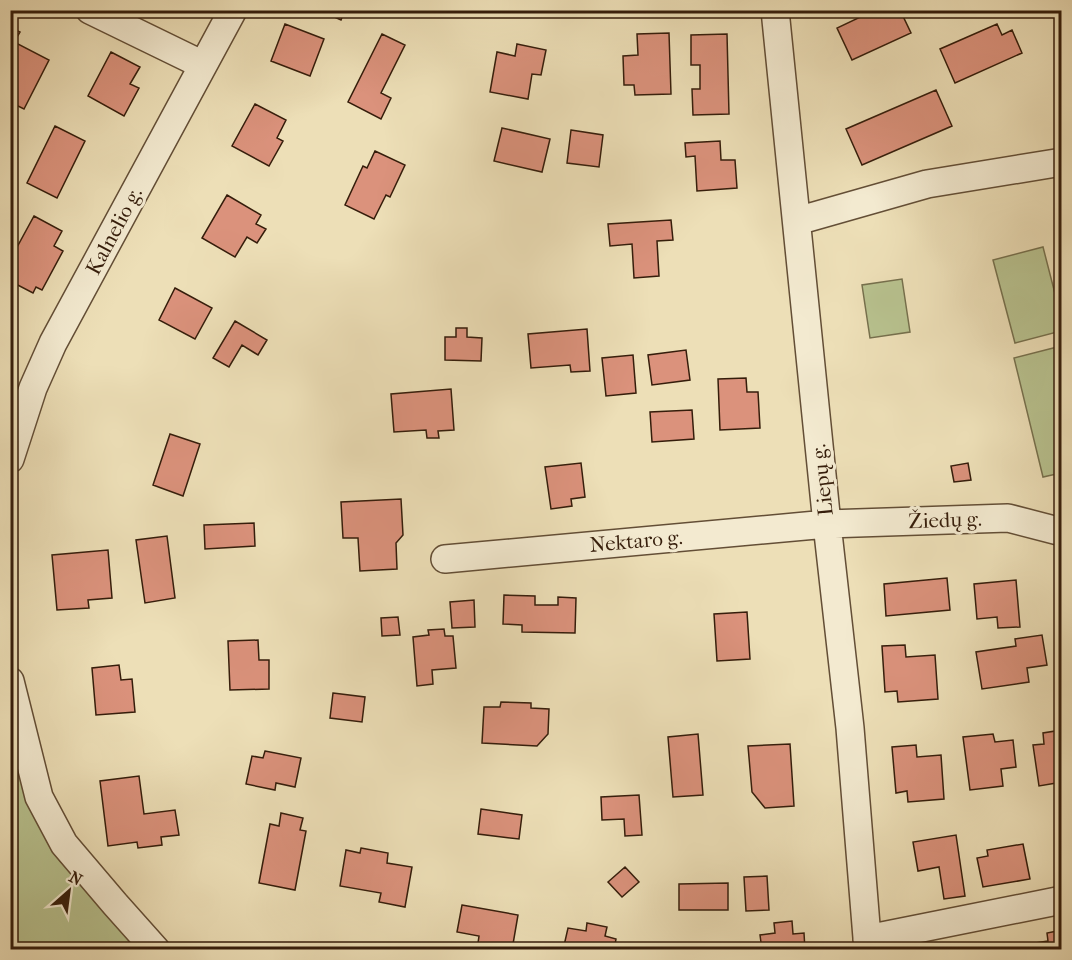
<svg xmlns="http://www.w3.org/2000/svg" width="1072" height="960" font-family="'IM FELL French Canon',serif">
	<rect width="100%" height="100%" fill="#eddfb7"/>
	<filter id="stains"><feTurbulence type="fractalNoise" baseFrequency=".00333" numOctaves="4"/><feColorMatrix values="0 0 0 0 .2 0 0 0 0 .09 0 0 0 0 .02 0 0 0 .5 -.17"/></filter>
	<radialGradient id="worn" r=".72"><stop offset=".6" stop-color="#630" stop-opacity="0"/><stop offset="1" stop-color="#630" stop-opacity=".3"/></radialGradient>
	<path fill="#b8c28f" stroke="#76704d" stroke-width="1.5" d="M1043,247L1061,317V331L1015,343L993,260Z
		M902,279L910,332L870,338L862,285Z
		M1061,346V473L1043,477L1014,358Z
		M10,737L29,803L60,861L140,944L141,949H11Z"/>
	<path fill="#db927c" stroke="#351d0b" stroke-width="1.5" d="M319,10H345L341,20Z
		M875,10H900L911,33L852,60L837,28Z
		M285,24L324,39L310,76L271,61Z
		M997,24L1002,35L1012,30L1022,53L955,83L940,49Z
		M10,27L20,32L14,42L49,60L24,109L10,102Z
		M669,33L671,94L635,95L634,85H624L623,56L638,55L637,34Z
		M382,34L405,45L381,93L391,98L381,119L348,102Z
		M727,34L729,114L693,115L692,89H700V65H691V35Z
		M517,44L546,50L541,75L532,74L528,99L490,92L497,52L515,56Z
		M111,52L140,67L130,84L139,88L124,116L88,96Z
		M936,90L952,126L862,165L846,129Z
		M255,104L286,120L277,138L283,141L269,166L232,146Z
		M55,126L85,141L57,198L27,183Z
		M502,128L550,139L542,172L494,161Z
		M571,130L603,135L599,167L567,163Z
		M720,141L721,160H735L737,188L697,191L695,156L686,157L685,143Z
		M375,151L405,165L390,197L386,195L374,219L345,205L363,166L367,168Z
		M227,195L261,215L256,224L266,229L257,243L247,237L235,257L202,238Z
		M34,216L62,231L54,246L63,251L42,290L36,287L33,293L10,281V260Z
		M671,220L673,240L657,241L659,276L634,278L632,244L610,246L608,224Z
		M175,288L212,308L195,339L159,320Z
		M235,321L267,340L258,355L242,345L229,367L213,358Z
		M456,328H467V337L482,338L481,361L445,360V337H456Z
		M587,329L590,371L571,372L570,365L531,368L528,334Z
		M686,350L690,380L652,385L648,355Z
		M633,355L636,393L606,396L602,358Z
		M746,378L747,392H758L760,428L720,430L718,379Z
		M451,389L454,430L438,431L439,438H427L426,430L394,432L391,394Z
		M692,410L694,439L652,442L650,412Z
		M170,434L200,444L183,496L153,485Z
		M581,463L585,497L571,499L572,506L551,509L545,467Z
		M968,463L971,480L954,482L951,466Z
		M401,499L403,535L396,543L397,569L360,571L358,538H343L341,502Z
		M254,523L255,546L205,549L204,525Z
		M167,536L175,598L145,603L136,540Z
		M108,550L112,598L88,600L89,608L57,610L52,555Z
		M947,578L950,610L886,616L884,584Z
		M1016,580L1020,627L998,628L997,617L977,619L974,584Z
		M504,595L535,596V605H558V597L576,598L575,633L522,632V625L503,624Z
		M474,600L475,627L452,628L450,602Z
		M747,612L750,659L717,661L714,614Z
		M398,617L400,635L382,636L381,618Z
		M444,629L445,636H453L456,668L432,670L433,684L417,686L413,637L429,635L428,630Z
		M1042,635L1047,665L1027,668L1029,682L982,689L976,652L1016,646L1015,639Z
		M258,640L259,660H269V689L230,690L228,641Z
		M905,645L906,657L935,655L938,699L898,702L897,691L885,692L882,646Z
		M119,665L121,680L132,679L135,712L96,715L92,668Z
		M333,693L365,697L362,722L330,718Z
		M501,702L531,703V708L549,709L548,734L537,746L482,743L484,707H500Z
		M1062,730V782L1039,786L1033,745L1044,744L1043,733Z
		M698,734L703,795L673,797L668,737Z
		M993,734L995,742L1013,740L1016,767L1001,769L1003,786L970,790L963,737Z
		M790,744L794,806L765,808L752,792L748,746Z
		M916,745L917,757L941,755L944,799L908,802L907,791L896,793L892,747Z
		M265,751L301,758L295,787L276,783L275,790L246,784L252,756L263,758Z
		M139,776L144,814L175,810L179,835L161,837L162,845L138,848L137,842L108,846L100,781Z
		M639,795L642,835L625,836L624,819L602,820L601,797Z
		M481,809L522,815L519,839L478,834Z
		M281,813L303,818L300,830L306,831L295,890L259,883L270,824L279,826Z
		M956,835L965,896L944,899L939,867L918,871L913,842Z
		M1023,844L1030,879L983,887L977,858L988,856L987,850Z
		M361,848L388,853L387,863L412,867L405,907L379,902L381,893L340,886L346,850L360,853Z
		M625,867L639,882L622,897L608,882Z
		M767,876L769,910L746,911L744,877Z
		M728,883V910H679V884Z
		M462,905L518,915L512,950H477L479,936L457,932Z
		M792,921L793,934L804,933L805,950H762L760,935L775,933L774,923Z
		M587,923L607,927L605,936L616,939L614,950H563L568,928L586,931Z
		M1062,930V950H1010V947L1048,941L1047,933Z"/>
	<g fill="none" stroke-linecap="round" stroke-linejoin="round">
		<defs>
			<path id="minor" d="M90,10L203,65
				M775,10L827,524L850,728L868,950
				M797,221L927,184L1062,162
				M10,459L33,388L53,343L233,10
				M445,559L827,524L1008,518L1062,532
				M10,681L39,797L64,844L115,904L156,950
				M867,939L1062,900"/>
		</defs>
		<use href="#minor" stroke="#634e36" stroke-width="30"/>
		<use href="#minor" stroke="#f3ead0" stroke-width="27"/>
	</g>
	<g text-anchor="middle" stroke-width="6" stroke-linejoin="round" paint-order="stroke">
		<g font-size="21" fill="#351d0b" stroke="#f3ead0">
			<text transform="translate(114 231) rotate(-62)" y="7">Kalnelio g.</text>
			<text transform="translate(822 480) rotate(-96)" y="7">Liepų g.</text>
			<text transform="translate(945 520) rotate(-2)" y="7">Žiedų g.</text>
			<text transform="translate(636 541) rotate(-5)" y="7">Nektaro g.</text>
		</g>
	</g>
	<rect width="1072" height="960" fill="none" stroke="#eddfb7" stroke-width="36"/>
	<rect x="12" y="12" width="1048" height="936" fill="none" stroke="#351d0b" stroke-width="3"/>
	<rect x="18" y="18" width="1036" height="924" fill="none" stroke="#351d0b" stroke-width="1.5"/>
	<g transform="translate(69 891) rotate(28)" stroke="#f3ead0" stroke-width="4.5" paint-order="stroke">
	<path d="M0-4.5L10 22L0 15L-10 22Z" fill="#351d0b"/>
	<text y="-9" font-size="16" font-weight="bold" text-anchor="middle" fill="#351d0b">N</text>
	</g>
	<rect width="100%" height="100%" filter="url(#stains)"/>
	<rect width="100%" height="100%" fill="url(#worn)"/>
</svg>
